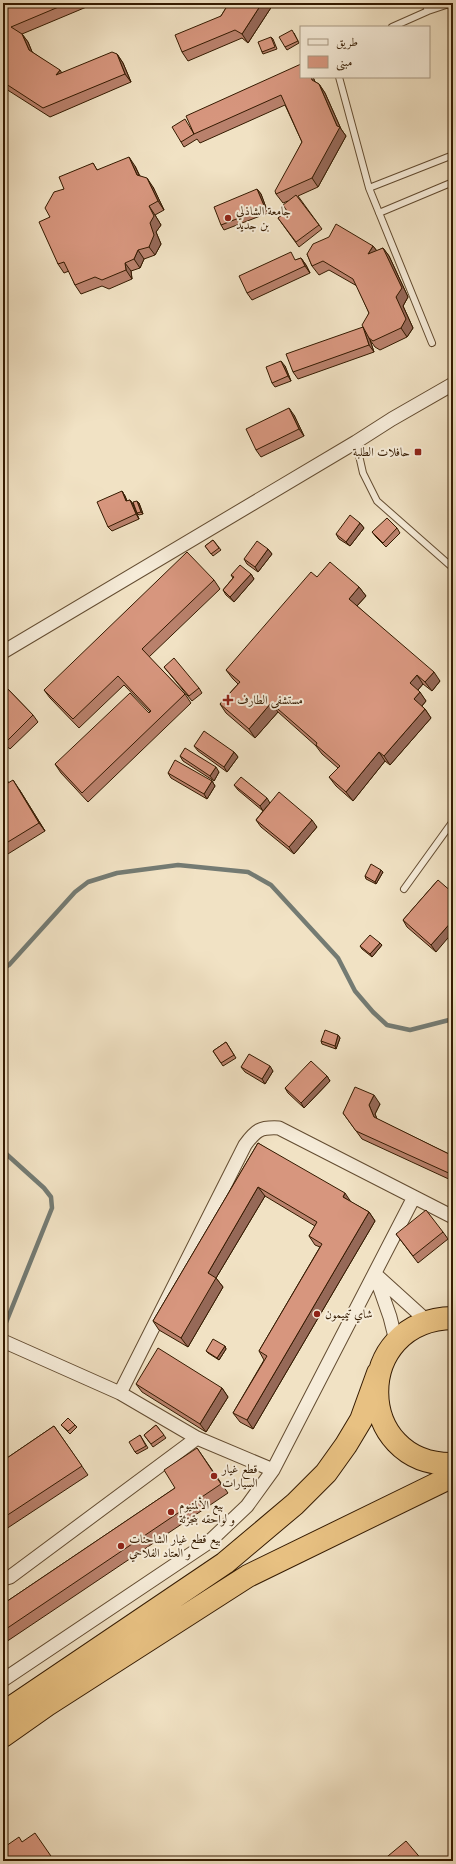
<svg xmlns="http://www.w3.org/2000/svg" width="456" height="1864" font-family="Cardo,Amiri,serif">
	<rect width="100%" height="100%" fill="#f1e2c4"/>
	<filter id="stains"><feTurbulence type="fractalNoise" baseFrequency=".005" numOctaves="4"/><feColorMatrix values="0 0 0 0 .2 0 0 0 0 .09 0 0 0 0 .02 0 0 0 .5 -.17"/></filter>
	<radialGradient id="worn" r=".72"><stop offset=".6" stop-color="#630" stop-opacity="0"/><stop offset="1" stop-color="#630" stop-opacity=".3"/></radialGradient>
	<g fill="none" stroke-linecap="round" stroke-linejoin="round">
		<path stroke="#747b73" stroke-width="4.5" d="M3,969L9,965L75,892L88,882L117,873L178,865L248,872L271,885L338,958L355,991L373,1012L387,1025L410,1030L453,1019
			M3,1151L44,1188L51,1197L52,1208L3,1330"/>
		<defs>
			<path id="lane" d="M425,3L428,11
				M392,27L428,11L452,3
				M339,77L369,188L432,343
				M369,188L453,155
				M379,213L453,182
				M356,442L363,473L377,501L453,568
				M404,889L453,821"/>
			<path id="street" d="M3,652L356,442L392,419L453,384
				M3,1341L120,1393L197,1438L273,1470
				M396,1341L390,1317L375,1274L427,1321
				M120,1393L245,1145C256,1130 260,1127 279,1128L453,1217
				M3,1579L10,1577L197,1438
				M3,1680L209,1542L247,1506L273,1470L414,1197"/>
			<path id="highway" d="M453,1318C351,1320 353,1466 453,1464
				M3,1713L225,1563L295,1504L326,1473L346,1445L361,1420L378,1373
				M3,1736L47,1705L248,1576L453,1476"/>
		</defs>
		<use href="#lane" stroke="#634c31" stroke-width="8"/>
		<use href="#street" stroke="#634c31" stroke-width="15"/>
		<use href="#highway" stroke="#341a00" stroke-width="24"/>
		<use href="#lane" stroke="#f6ecd9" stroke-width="6"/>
		<use href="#street" stroke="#f6ecd9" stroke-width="13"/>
		<use href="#highway" stroke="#e8c182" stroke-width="22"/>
	</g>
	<path fill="#b9816c" stroke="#341a00" d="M7,3H96L22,34L28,42L32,52L62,73L117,54L123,63L131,82L50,117L6,89L3,85V5Z
		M229,3H274L248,43L242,38L188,61L182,52L221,16Z
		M294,33L299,43L287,50L285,47Z
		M271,37L273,39L277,49L263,54L262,52Z
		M301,77H313L315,82L319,84L325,93L341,129L346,136L318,187L298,196L322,229L299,247L278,218L287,211L288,201L283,203L276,194L302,142L285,105L200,143L197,139L184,147L181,142L191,128Z
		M93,163L97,170L135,166L140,176L153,187L164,210L155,215L161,225L156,232L161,244L155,255L144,259L140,268L131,271L132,279L109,289L102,286L81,294L75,285L69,271L64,273L58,264L50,217L64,189Z
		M257,189L261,194L268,213L224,230L221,225Z
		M373,246L377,251L383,248L389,256L408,297L403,306L413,328L407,337L380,350L375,347L370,340L374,352L298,379L293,372L363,327L369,313L357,286L329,270L319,275L312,266L307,254Z
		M301,258L306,265L310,273L252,300L247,293L296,260Z
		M285,366L291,381L275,387L272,383Z
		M294,415L304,436L261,457L256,450Z
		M122,491L125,496L127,501L130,500L133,504L139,519L112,531L108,527Z
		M137,501L139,503L143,514L139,515L137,513Z
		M360,523L364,528L350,546L339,539L336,534Z
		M397,528L400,533L386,547L376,537L372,532Z
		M213,540L221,550L213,556L205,546Z
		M268,549L272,554L258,572L247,564L244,559Z
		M251,574L254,579L234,602L226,595L223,590L233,578L231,575Z
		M317,577L359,587L366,596L357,606L440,681L432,691L423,684L418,690L426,701L422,706L425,709L431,718L390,765L385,761L353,801L336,786L329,777L338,768L322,754L316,746L278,712L255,738L226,713L220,704L238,684L233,679L226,670Z
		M214,580L220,589L149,657L185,694L191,703L88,802L61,773L55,764L150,712L124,685L79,728L50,698L44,690Z
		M164,667L199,688L202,693L192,701Z
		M3,684L33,715L38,722L10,749L3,743Z
		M194,746L234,752L238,757L227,772L198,751Z
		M180,756L219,772L214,781L183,761Z
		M168,773L212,781L215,786L207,799L171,778Z
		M3,774L9,783L19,789L45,831L3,857Z
		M234,785L270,803L317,827L294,854L261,827L256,820L263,811L238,790Z
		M381,870L383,872L376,884L366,879L365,876Z
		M438,880L436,952L407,927L403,920Z
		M380,943L382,945L372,957L362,949L360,946Z
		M338,1035L340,1038L336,1049L322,1044L321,1041Z
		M226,1042L236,1058L223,1066L213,1051Z
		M241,1067L273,1071L265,1084L245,1072Z
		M327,1076L330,1081L304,1108L288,1093L285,1088Z
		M380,1104L375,1114L377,1119L453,1156V1181L362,1139L343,1113Z
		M258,1143L351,1202L369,1212L375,1221L253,1429L240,1422L233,1413L264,1360L259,1351L320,1247L315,1245L309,1236L315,1226L265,1196L216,1278L223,1287L188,1347L159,1330L153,1321Z
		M443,1232L448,1239L418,1263L396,1234Z
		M225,1346L226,1349L219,1360L208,1353L206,1351Z
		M136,1384L222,1388L228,1397L206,1432L142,1392Z
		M61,1425H75L77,1427L70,1434Z
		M156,1425L166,1438L153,1447L144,1435Z
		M54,1426L88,1475L3,1531V1452L7,1458Z
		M140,1435L148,1448L137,1454L135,1452Z
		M197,1448L228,1493L3,1644V1604L175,1488Z"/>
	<path fill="#966958" stroke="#341a00" d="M262,3H274L248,43L242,34Z
		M22,34L28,42L35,59L29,50Z
		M117,54L123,63L131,82L125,74Z
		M60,70L66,79L56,75Z
		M311,77H313L318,89L312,80Z
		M319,84L325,93L341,129L346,136L318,187L312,178L337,126Z
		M129,157L135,166L143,184L137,175Z
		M147,178L153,187L164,210L158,201Z
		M257,189L261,194L268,213L265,208Z
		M149,206L155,215L161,225L156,232L161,244L155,255L149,247Z
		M373,246L380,255L368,254Z
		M383,248L389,256L408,297L403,306L413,328L407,337L401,328L396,297Z
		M138,250L144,259L140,268L134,259Z
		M301,258L306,265L310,273L305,266Z
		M125,263L131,271L132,279L126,270Z
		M363,327L368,334L369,338L370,340L374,352L369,345Z
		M281,361L285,366L291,381L288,376Z
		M289,408L294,415L304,436L299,429Z
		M122,491L125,496L129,506L126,501Z
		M130,500L133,504L139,519L136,514Z
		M137,501L139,503L143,514L141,512Z
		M360,523L364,528L350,546L346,542Z
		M268,549L272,554L258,572L255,567Z
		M251,574L254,579L234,602L230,597Z
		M359,587L366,596L355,608L349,599Z
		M434,672L440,681L432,691L425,682Z
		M417,675L423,684L416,692L410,683Z
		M420,692L426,701L420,708L414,699Z
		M271,703L278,712L255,738L249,729Z
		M425,709L431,718L390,765L384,756Z
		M234,752L238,757L227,772L224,767Z
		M379,752L385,761L353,801L346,792Z
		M216,767L219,772L214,781L210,776Z
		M13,780L19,789L45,831L39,823Z
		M212,781L215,786L207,799L204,794Z
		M267,798L270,803L263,811L260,806Z
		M312,820L317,827L294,854L289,847Z
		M381,870L383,872L376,884L375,882Z
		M453,920V932L436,952L431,945Z
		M380,943L382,945L372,957L370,954Z
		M338,1035L340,1038L336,1049L335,1046Z
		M270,1066L273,1071L265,1084L262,1079Z
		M327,1076L330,1081L304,1108L301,1103Z
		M374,1095L380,1104L375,1114L380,1126L374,1117L369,1105Z
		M258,1187L265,1196L216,1278L223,1287L188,1347L181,1338L208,1273Z
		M345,1193L351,1202L343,1197Z
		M369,1212L375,1221L253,1429L247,1420Z
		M225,1346L226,1349L219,1360L217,1358Z
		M222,1388L228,1397L206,1432L200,1424Z
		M3,1403L7,1409L3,1416Z"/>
	<path fill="#d7967e" stroke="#341a00" d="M7,3H68L11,27L22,34L29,50L60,70L56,75L112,52L117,54L125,74L43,108L3,82V5Z
		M229,3H262L242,34L235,30L182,52L175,35L221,16Z
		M292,30L298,41L285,47L279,37Z
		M271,37L275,47L262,52L258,42Z
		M301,64V77H311L312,80L319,84L337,126L340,127L312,178L276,194L275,191L302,142L281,95L194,134L186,116Z
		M185,119L194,134L181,142L172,127Z
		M129,157L137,175L147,178L158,201L149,206L154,216L150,223L154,235L149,247L138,250L134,259L125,263L126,270L102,280L95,277L75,285L64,262L58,264L39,222L50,217L45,208L54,192L64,189L59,177L93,163L97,170Z
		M257,189L265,208L221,225L214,207Z
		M296,195L319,225L296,242L278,218L287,211L283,205Z
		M336,224L373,246L368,254L383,248L402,288L396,297L406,319L401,328L373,341L369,338L362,325L369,313L353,279L323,261L312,266L307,254L313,244L329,237Z
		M291,252L295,260L301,258L305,266L247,293L239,276Z
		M363,327L369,345L293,372L286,354Z
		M281,361L288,376L272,383L266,367Z
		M289,408L299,429L256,450L246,429Z
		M122,491L126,501L130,500L136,514L108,527L97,502Z
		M137,501L141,512L137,513L133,502Z
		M350,515L360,523L346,542L336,534Z
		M387,518L397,528L383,543L372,532Z
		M213,540L219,548L211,554L205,546Z
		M257,541L268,549L255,567L244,559Z
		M187,552L214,580L142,649L185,694L82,793L55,764L130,693L149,713L151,711L118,676L73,719L44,690Z
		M330,562L359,587L349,599L434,672L425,682L417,675L410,683L420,692L414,699L425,709L384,756L379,752L346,792L329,777L340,766L316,745L317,743L271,703L249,729L220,704L240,682L226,670L311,572L317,577Z
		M240,565L251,574L230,597L223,590L234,577L231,575Z
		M174,658L199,688L189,696L164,667Z
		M3,684L33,715L5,743L3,741Z
		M204,731L234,752L224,767L194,746Z
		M185,748L216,767L210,776L180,756Z
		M175,760L212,781L204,794L168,773Z
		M3,775L8,783L13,780L39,823L3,845Z
		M241,777L267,798L260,806L234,785Z
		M279,792L312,820L289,847L256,820Z
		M371,864L381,870L375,882L365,876Z
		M438,880L453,893V920L431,945L403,920Z
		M370,935L380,943L370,954L360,946Z
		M325,1030L338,1035L335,1046L321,1041Z
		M226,1042L234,1055L221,1063L213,1051Z
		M249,1054L270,1066L262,1079L241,1067Z
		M311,1061L327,1076L301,1103L285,1088Z
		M355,1087L374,1095L369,1105L374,1117L453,1156V1175L356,1131L343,1113Z
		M258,1143L345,1193L343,1197L369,1212L247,1420L233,1413L267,1356L259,1351L322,1244L309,1236L317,1222L258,1187L208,1273L216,1278L181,1338L153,1321Z
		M426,1210L443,1232L413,1256L396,1234Z
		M213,1339L225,1346L217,1358L206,1351Z
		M158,1348L222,1388L200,1424L136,1384Z
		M68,1418L75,1425L68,1431L61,1425Z
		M156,1425L164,1435L151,1444L144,1435Z
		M54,1426L82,1466L3,1518V1452L7,1458Z
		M140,1435L146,1446L135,1452L129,1442Z
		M197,1448L221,1484L3,1631V1604L175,1488L164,1470Z
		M35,1833L53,1859L51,1861H3V1848L19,1837L22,1842Z
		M406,1841L423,1861H382Z"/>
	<g fill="#8f2418" stroke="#f6ecd9" stroke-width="1.5">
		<circle cx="228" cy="218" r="4"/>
		<rect x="414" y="448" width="8" height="8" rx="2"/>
		<path d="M226 694h4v4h4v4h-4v4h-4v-4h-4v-4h4z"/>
		<circle cx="317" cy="1314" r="4"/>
		<circle cx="214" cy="1476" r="4"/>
		<circle cx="171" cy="1512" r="4"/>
		<circle cx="121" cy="1546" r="4"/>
	</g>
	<g text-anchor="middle" stroke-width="4" stroke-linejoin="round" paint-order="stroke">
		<g font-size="12" fill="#341a00" stroke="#f6ecd9" text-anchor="start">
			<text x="236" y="215">جامعة الشاذلي<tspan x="236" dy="14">بن جديد</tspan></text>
			<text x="410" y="456" text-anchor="end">حافلات الطلبة</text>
			<text x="237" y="704">مستشفى الطارف</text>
			<text x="325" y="1318">شاي تيميمون</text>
			<text x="222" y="1473">قطع غيار<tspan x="222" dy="14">السيارات</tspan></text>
			<text x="179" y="1509">بيع الألمنيوم<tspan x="179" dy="14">و لواحقه بتجزئة</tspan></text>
			<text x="129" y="1543">بيع قطع غيار الشاحنات<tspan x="129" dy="14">و العتاد الفلاحي</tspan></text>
		</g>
	</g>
	<rect width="456" height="1864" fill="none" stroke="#f1e2c4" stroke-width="16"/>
	<rect x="4" y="4" width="448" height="1856" fill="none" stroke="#341a00" stroke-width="2"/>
	<rect x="8" y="8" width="440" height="1848" fill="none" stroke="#341a00"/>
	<rect x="300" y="26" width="130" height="52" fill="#f6ecd9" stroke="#a89882"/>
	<rect x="308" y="39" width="20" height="6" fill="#f6ecd9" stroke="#a89882"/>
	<text x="336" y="46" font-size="12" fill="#341a00">طريق</text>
	<rect x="308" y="56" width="20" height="12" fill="#d7967e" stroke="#a89882"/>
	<text x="336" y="66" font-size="12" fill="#341a00">مبنى</text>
	<rect width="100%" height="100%" filter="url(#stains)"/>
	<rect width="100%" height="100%" fill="url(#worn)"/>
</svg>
